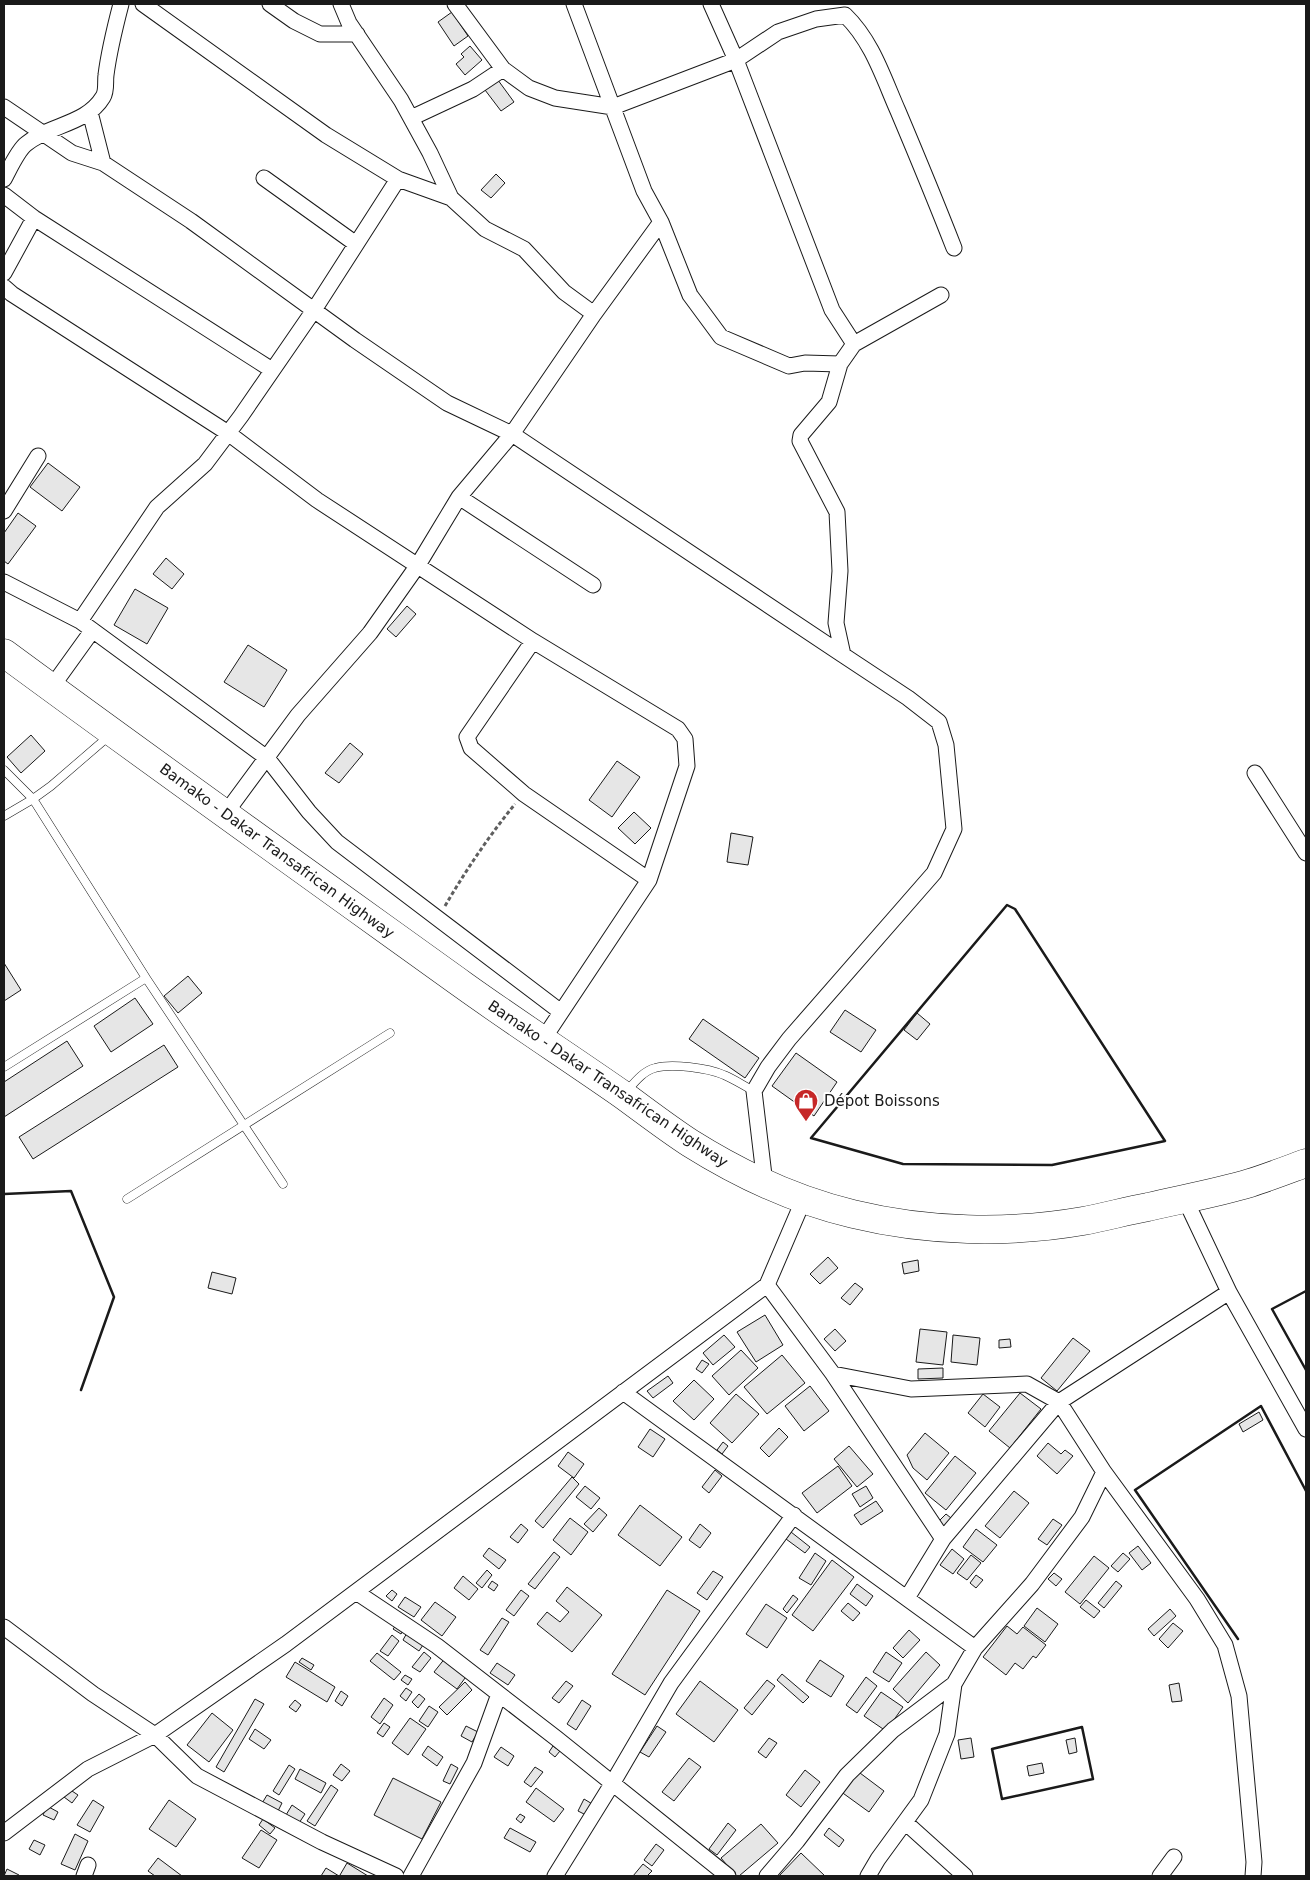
<svg xmlns="http://www.w3.org/2000/svg" width="1310" height="1880" font-family="'DejaVu Sans',sans-serif">
	<rect width="100%" height="100%" fill="#fff"/>
	<path fill="#e6e6e6" stroke="#1a1a1a" d="M452,12L468,36L454,46L438,22Z
		M470,46L482,60L465,75L456,64L464,57L461,54Z
		M495,76L514,102L501,111L482,86Z
		M496,174L505,183L491,198L481,190Z
		M48,463L80,487L62,511L30,487Z
		M18,513L36,526L8,564L4,561V533Z
		M166,558L184,574L172,589L153,574Z
		M135,589L168,608L147,644L114,625Z
		M407,606L416,614L396,637L387,629Z
		M248,645L287,670L264,707L224,682Z
		M31,735L45,751L21,773L7,757Z
		M350,743L363,754L339,783L325,773Z
		M617,761L640,777L612,817L589,800Z
		M634,812L651,828L635,844L618,828Z
		M731,833L753,837L748,865L727,862Z
		M4,963L21,990L4,1001Z
		M188,976L202,993L178,1013L164,996Z
		M135,998L153,1024L111,1052L94,1026Z
		M845,1010L876,1030L861,1052L830,1032Z
		M917,1013L930,1024L917,1040L904,1030Z
		M703,1019L759,1058L745,1078L689,1039Z
		M67,1041L83,1066L4,1117V1082Z
		M164,1045L178,1067L33,1159L19,1137Z
		M796,1053L837,1082L814,1116L772,1086Z
		M828,1257L838,1268L820,1284L810,1274Z
		M918,1260L919,1271L904,1274L902,1263Z
		M212,1272L236,1278L232,1294L208,1288Z
		M855,1283L863,1289L850,1305L841,1298Z
		M765,1315L783,1345L756,1362L737,1332Z
		M835,1329L846,1341L835,1351L824,1339Z
		M920,1329L947,1332L943,1365L916,1362Z
		M724,1335L735,1347L713,1365L703,1353Z
		M953,1335L980,1338L977,1365L951,1362Z
		M1073,1338L1090,1351L1057,1391L1041,1378Z
		M1010,1339L1011,1347L999,1348V1340Z
		M741,1350L758,1368L729,1395L712,1376Z
		M782,1355L805,1383L767,1414L744,1387Z
		M702,1360L709,1364L702,1373L696,1369Z
		M943,1368V1378L918,1379V1369Z
		M668,1376L673,1383L653,1398L647,1391Z
		M694,1380L714,1399L694,1420L673,1401Z
		M810,1386L829,1411L804,1431L785,1406Z
		M1020,1393L1041,1409L1010,1448L989,1431Z
		M736,1394L759,1414L732,1443L710,1423Z
		M983,1394L1000,1407L985,1427L968,1413Z
		M1259,1412L1263,1420L1243,1432L1239,1424Z
		M779,1428L788,1437L769,1457L760,1448Z
		M650,1429L665,1439L653,1457L638,1447Z
		M925,1433L949,1453L927,1480L913,1468L907,1455Z
		M723,1442L728,1446L722,1454L717,1450Z
		M1048,1443L1061,1454L1065,1450L1073,1456L1057,1474L1037,1456Z
		M849,1446L873,1474L857,1487L834,1459Z
		M568,1452L584,1464L574,1478L558,1466Z
		M955,1456L976,1473L946,1510L925,1493Z
		M838,1466L852,1486L817,1513L802,1493Z
		M715,1470L722,1476L709,1493L702,1487Z
		M572,1477L579,1484L543,1528L535,1521Z
		M585,1486L600,1498L591,1509L576,1497Z
		M866,1486L873,1498L860,1507L852,1494Z
		M1014,1491L1029,1503L1000,1538L985,1526Z
		M876,1501L883,1511L861,1525L854,1515Z
		M640,1505L682,1537L660,1566L618,1535Z
		M599,1508L607,1515L593,1532L584,1524Z
		M946,1514L951,1518L944,1527L938,1522Z
		M570,1518L588,1532L571,1555L553,1540Z
		M1053,1519L1062,1525L1047,1545L1038,1539Z
		M521,1524L528,1530L518,1543L510,1537Z
		M700,1524L711,1533L700,1548L689,1540Z
		M976,1529L997,1545L983,1562L963,1547Z
		M791,1532L810,1547L805,1553L786,1539Z
		M1138,1546L1151,1563L1142,1570L1129,1553Z
		M489,1548L506,1560L499,1569L483,1556Z
		M952,1549L964,1559L953,1574L940,1565Z
		M554,1552L560,1557L535,1589L528,1584Z
		M815,1553L826,1561L811,1585L799,1578Z
		M1123,1553L1130,1559L1118,1572L1111,1566Z
		M971,1555L981,1563L967,1580L957,1573Z
		M1094,1556L1109,1568L1080,1604L1065,1592Z
		M832,1560L854,1577L813,1631L792,1615Z
		M487,1570L492,1575L482,1588L476,1583Z
		M713,1571L723,1577L707,1600L697,1593Z
		M1054,1573L1062,1579L1056,1586L1048,1579Z
		M976,1575L983,1580L976,1588L970,1583Z
		M463,1576L478,1589L469,1600L454,1588Z
		M492,1581L498,1585L494,1591L488,1587Z
		M1116,1581L1122,1586L1104,1608L1098,1603Z
		M857,1584L873,1596L866,1606L850,1594Z
		M567,1587L602,1615L572,1652L537,1624L547,1612L560,1622L569,1612L556,1601Z
		M392,1590L397,1594L392,1601L386,1596Z
		M521,1590L529,1596L514,1616L506,1610Z
		M667,1590L700,1611L645,1695L612,1674Z
		M793,1595L798,1599L787,1613L783,1609Z
		M405,1597L421,1607L414,1617L398,1607Z
		M1086,1600L1100,1611L1094,1618L1080,1607Z
		M435,1602L456,1617L442,1636L421,1620Z
		M848,1603L860,1613L853,1621L841,1611Z
		M766,1604L787,1618L767,1648L746,1634Z
		M1037,1608L1058,1624L1045,1642L1024,1626Z
		M1170,1609L1176,1616L1154,1636L1148,1629Z
		M502,1618L509,1622L488,1655L480,1650Z
		M398,1623L405,1627L401,1634L393,1629Z
		M1173,1623L1183,1631L1168,1648L1159,1639Z
		M1007,1626L1017,1634L1023,1627L1046,1645L1036,1658L1033,1656L1023,1669L1015,1663L1006,1675L983,1657Z
		M909,1630L920,1640L903,1658L893,1648Z
		M408,1631L425,1642L419,1651L403,1640Z
		M392,1635L399,1641L388,1656L380,1651Z
		M424,1652L431,1658L420,1672L412,1667Z
		M886,1652L902,1663L889,1682L873,1672Z
		M926,1652L940,1665L908,1703L893,1689Z
		M377,1653L401,1672L394,1680L370,1661Z
		M446,1657L468,1674L457,1689L434,1672Z
		M302,1658L314,1665L311,1670L299,1662Z
		M820,1660L844,1676L831,1697L806,1681Z
		M295,1662L335,1687L327,1702L286,1677Z
		M497,1663L515,1675L508,1685L490,1673Z
		M782,1674L809,1697L803,1703L777,1680Z
		M405,1675L412,1679L408,1685L401,1680Z
		M866,1677L877,1686L857,1713L846,1705Z
		M767,1680L775,1686L752,1715L744,1708Z
		M566,1681L573,1686L559,1703L552,1698Z
		M700,1681L738,1710L714,1742L676,1714Z
		M465,1682L472,1690L447,1715L439,1707Z
		M1179,1683L1182,1701L1172,1702L1169,1685Z
		M406,1688L412,1692L406,1701L400,1696Z
		M341,1691L348,1696L342,1706L335,1701Z
		M881,1692L903,1707L886,1731L864,1716Z
		M419,1694L425,1699L418,1708L412,1702Z
		M384,1698L393,1705L380,1724L371,1717Z
		M255,1699L264,1704L224,1772L216,1767Z
		M295,1700L301,1705L296,1712L289,1707Z
		M582,1700L591,1706L576,1730L567,1724Z
		M429,1706L438,1712L428,1727L419,1721Z
		M212,1713L233,1730L209,1762L187,1745Z
		M410,1718L426,1729L408,1755L392,1743Z
		M384,1723L390,1727L383,1737L377,1733Z
		M466,1726L478,1732L472,1742L461,1736Z
		M657,1726L666,1732L649,1757L640,1752Z
		M255,1729L271,1740L264,1749L249,1739Z
		M769,1738L777,1743L766,1758L758,1752Z
		M971,1738L974,1757L961,1759L958,1740Z
		M1075,1738L1077,1752L1069,1754L1066,1740Z
		M428,1746L443,1757L437,1766L422,1755Z
		M553,1746L560,1751L555,1757L549,1752Z
		M501,1747L514,1756L508,1766L494,1757Z
		M689,1758L701,1767L674,1801L662,1792Z
		M1042,1763L1044,1773L1029,1776L1027,1766Z
		M341,1764L350,1771L342,1781L333,1775Z
		M451,1764L458,1768L450,1784L443,1781Z
		M289,1765L295,1769L279,1795L273,1791Z
		M535,1767L543,1772L531,1787L524,1782Z
		M300,1769L326,1783L321,1793L295,1779Z
		M805,1770L820,1782L801,1807L786,1795Z
		M856,1770L884,1791L869,1812L840,1791Z
		M393,1778L441,1802L422,1839L374,1815Z
		M331,1785L338,1790L315,1826L307,1821Z
		M536,1788L564,1809L554,1822L526,1802Z
		M69,1789L78,1795L72,1803L64,1797Z
		M267,1795L282,1803L277,1813L261,1805Z
		M584,1799L594,1805L588,1816L578,1811Z
		M93,1800L104,1807L90,1832L77,1825Z
		M169,1800L196,1819L176,1847L149,1829Z
		M292,1805L305,1814L299,1823L286,1815Z
		M47,1806L58,1812L54,1820L43,1815Z
		M520,1814L525,1817L521,1823L516,1819Z
		M263,1819L275,1828L270,1834L259,1825Z
		M728,1823L736,1830L717,1855L709,1849Z
		M761,1824L778,1843L739,1876H736L721,1858Z
		M510,1828L536,1842L530,1852L504,1838Z
		M829,1828L844,1840L839,1847L824,1835Z
		M261,1830L277,1840L259,1868L242,1858Z
		M75,1834L88,1841L75,1870L61,1864Z
		M34,1840L45,1845L40,1855L29,1849Z
		M656,1844L664,1850L652,1866L644,1860Z
		M801,1853L825,1876H779Z
		M158,1858L182,1876H155L148,1871Z
		M347,1863L368,1876H343L340,1875Z
		M643,1864L652,1871L647,1876H633Z
		M326,1868L339,1876H321Z
		M7,1869L19,1875V1876H4Z"/>
	<g fill="none" stroke-linecap="round" stroke-linejoin="round">
		<defs>
			<path id="lane" d="M4,770L33,799L51,786L109,736
				M4,816L33,799L146,978L4,1067
				M146,978L283,1184
				M626,1092C634,1083 643,1071 655,1068C671,1063 708,1068 724,1075C734,1079 744,1086 754,1091
				M127,1199L390,1033"/>
			<path id="street" d="M143,4L326,135L398,179L451,198
				M270,4L294,21L320,34H357
				M341,4L349,23L401,100L430,153L451,198L485,229L524,249L564,292L594,314
				M455,4L503,69L529,88L555,98L613,107L736,60L778,32L816,19L845,15C872,41 883,77 898,111C917,156 936,202 954,248
				M574,4L644,191L661,222L690,295L721,337L789,366L805,363L840,364L854,344L941,295
				M711,4L736,60L832,310L854,344
				M4,107L72,153L103,163L191,221L355,340L447,403L512,434L843,655
				M90,112L103,163
				M411,118L473,89L503,69
				M264,178L356,244
				M4,179C9,170 18,150 26,144C50,124 86,125 103,97C107,91 105,81 106,75C109,51 115,27 121,4
				M4,195L34,218L272,370
				M4,273L34,218
				M4,287L12,294L228,433L317,500L533,641L678,729L685,739L687,766L649,880L542,1041
				M459,497L593,585
				M4,511L38,456
				M4,582L80,621L267,758L309,812L337,842L561,1012
				M80,621L157,507L205,464L241,416L314,310L398,179
				M533,641L467,737L471,748L524,794L649,880
				M51,688L92,631
				M1255,773L1306,853
				M225,814L298,715L370,633L418,565L459,497L512,434L594,314L661,222
				M765,1184L754,1091L768,1067L789,1039L934,873L954,829L946,745L939,722L908,698L843,655L836,623L840,571L837,512L800,441L801,435L829,402L840,364
				M1185,1199L1229,1292L1306,1429
				M767,1285L833,1374L943,1539
				M833,1374L911,1389L1027,1384L1059,1402L1104,1472L1197,1599L1225,1645L1239,1696L1254,1862L1253,1876
				M623,1392L975,1648
				M356,1592L437,1646L556,1738L728,1876
				M907,1598L943,1539L1059,1402L1229,1292
				M4,1627L93,1694L155,1735L197,1776L322,1842L396,1876
				M905,1822L965,1876
				M4,1833L88,1769L155,1735L286,1644L767,1285L803,1201
				M84,1876L88,1865
				M411,1876L474,1763L499,1694
				M555,1876L612,1784L671,1683L794,1515
				M767,1876L797,1841L847,1775L893,1730L954,1684
				M868,1876L878,1859L921,1800L947,1734L954,1684L975,1648L1032,1584L1082,1517L1104,1472
				M1160,1876L1174,1857"/>
			<path id="highway" d="M4,653C156,765 310,875 463,985C516,1023 570,1058 623,1095C645,1111 667,1128 690,1143C741,1175 794,1200 853,1214C927,1232 1008,1234 1083,1221C1105,1217 1126,1211 1148,1207C1182,1199 1217,1193 1250,1183C1269,1177 1287,1170 1306,1163"/>
		</defs>
		<use href="#lane" stroke="#1a1a1a" stroke-width="9"/>
		<use href="#street" stroke="#1a1a1a" stroke-width="17"/>
		<use href="#highway" stroke="#1a1a1a" stroke-width="29"/>
		<path stroke="#5f5f5f" stroke-width="3" stroke-dasharray="4 2.5" stroke-linecap="butt" d="M445,906C466,870 489,836 515,804"/>
		<use href="#lane" stroke="#fff" stroke-width="8"/>
		<use href="#street" stroke="#fff" stroke-width="15"/>
		<use href="#highway" stroke="#fff" stroke-width="28"/>
		<path stroke="#1a1a1a" stroke-width="2.5" d="M1007,905L1015,909L1165,1141L1052,1165L903,1164L811,1138Z
			M4,1194L71,1191L114,1297L81,1390
			M1306,1291L1272,1309L1306,1370
			M1238,1639L1135,1490L1261,1406L1306,1491
			M1082,1727L1093,1779L1002,1799L992,1749Z"/>
	</g>
	<defs>
		<symbol id="shop-pin" viewBox="-11 -11 22 30"><path d="M0 17L-7.5 6A9.5 9.5 0 1 1 7.5 6Z" fill="#c62828" stroke="#fff"/><path d="M-5-2.5h2.3a2.7 3.5 0 0 1 5.4 0H5L5.5 6h-11ZM-1.5-2.5h3a1.5 2.3 0 0 0-3 0Z" fill="#fff"/></symbol>
	</defs>
	<g fill-rule="evenodd">
		<use href="#shop-pin" x="792" y="1087" width="28" height="38"/>
	</g>
	<g text-anchor="middle" stroke-width="4" stroke-linejoin="round" paint-order="stroke">
		<g font-size="15" fill="#1a1a1a" stroke="#fff">
			<text transform="translate(277 851) rotate(36)" y="5">Bamako - Dakar Transafrican Highway</text>
			<text transform="translate(608 1084) rotate(34)" y="5">Bamako - Dakar Transafrican Highway</text>
		</g>
		<g font-size="15" fill="#1a1a1a" stroke="#fff" text-anchor="start">
			<text x="824" y="1106">Dépot Boissons</text>
		</g>
	</g>
	<rect width="1310" height="1880" fill="none" stroke="#1a1a1a" stroke-width="10"/>
</svg>
